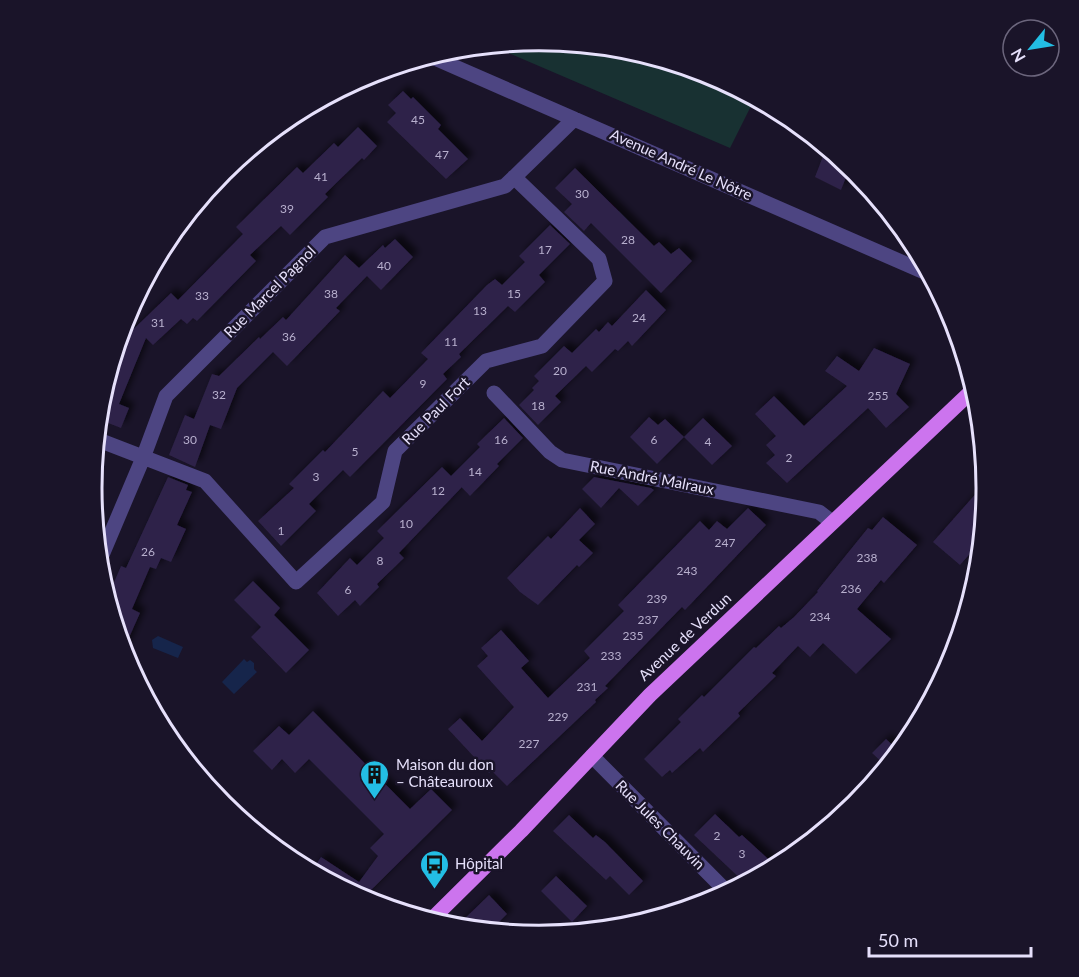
<svg xmlns="http://www.w3.org/2000/svg" width="1079" height="977" font-family="Lato,sans-serif">
	<defs>
		<filter id="shadow"><feDropShadow dx="5.5" dy="-5.5" stdDeviation="3" flood-color="#0009"/></filter>
	</defs>
	<rect width="100%" height="100%" fill="#1a1429"/>
	<path fill="#183132" d="M540,41L627,49L711,75L755,98L730,148L490,45Z"/>
	<path fill="#16254b" d="M158,636L183,647L178,658L153,648L152,640Z
		M244,659L247,662L250,660L254,663V669L257,672L234,694L222,682Z"/>
	<path fill="#2e2248" filter="url(#shadow)" d="M403,91L411,99L413,97L441,125L438,129L468,159L446,179L387,122L396,113L388,105Z
		M358,127L377,146L364,160L362,158L325,194L328,197L290,235L281,226L250,255L256,261L197,321L193,318L187,324L181,319L153,345L146,338L119,404L129,408L121,428L98,419L100,401L118,344L171,293L178,300L243,234L236,227L297,167L303,173L334,143L338,147Z
		M825,151L838,156L850,167L841,190L815,177Z
		M575,168L654,246L659,242L671,254L679,248L692,261L661,293L591,223L584,231L564,212L572,204L555,188Z
		M550,225L570,244L539,275L545,282L515,312L508,306L459,354L461,357L443,374L447,379L350,477L343,470L309,504L316,511L281,546L258,521L294,488L289,484L323,450L325,452L383,391L390,398L428,359L421,353L487,285L495,279L502,285L525,262L519,256Z
		M395,239L413,257L381,290L367,276L336,308L340,311L287,366L273,352L237,388L221,429L210,425L195,467L169,455L185,415L194,419L212,374L219,376L259,337L260,339L283,317L286,320L345,255L359,268L383,245L385,248Z
		M646,290L666,310L632,346L628,341L618,351L615,349L592,372L586,366L555,396L561,402L538,425L519,405L534,390L532,388L539,381L534,376L564,346L572,353L596,329L599,332L608,322L612,326Z
		M874,348L910,364L896,394L909,407L886,428L868,408L787,483L766,463L775,455L766,445L776,436L755,414L774,396L804,426L847,386L825,371L837,356L859,371Z
		M649,417L658,425L665,419L684,437L657,464L630,437Z
		M504,418L523,438L497,464L499,466L470,496L451,476L480,447L477,444Z
		M703,418L732,446L712,465L684,437Z
		M442,467L462,487L399,553L404,558L377,584L379,587L360,606L355,600L338,616L317,593L350,558L357,565L384,538L377,531Z
		M168,477L188,485L186,490L192,492L177,525L186,529L171,562L161,558L156,569L150,567L132,609L140,613L123,651L107,599L121,566L126,568Z
		M594,477L651,488L654,490L638,506L619,488L601,508L582,489Z
		M987,481L982,540L960,565L933,542Z
		M580,508L595,524L579,540L593,553L579,567L577,565L538,605L520,592L507,578L548,536L551,539Z
		M748,508L766,525L685,610L682,607L605,686L608,688L595,700L596,702L507,786L492,771L489,773L448,729L460,718L482,741L514,707L477,666L488,656L481,648L501,630L529,661L521,668L548,698L590,658L584,651L624,611L618,605L700,521L709,530L717,521L727,529Z
		M883,517L917,545L884,583L881,580L857,609L891,639L856,674L823,643L810,657L798,646L772,673L776,676L738,713L740,716L703,752L700,748L672,773L670,770L662,777L644,759L681,722L678,719L702,695L704,697L754,647L756,648L779,626L781,628L794,617L818,592L817,591L868,528L872,530Z
		M253,581L280,608L274,615L309,650L286,673L251,637L261,627L234,600Z
		M313,711L410,809L431,789L452,810L362,899L311,872L321,857L359,882L378,856L370,848L384,834L309,759L295,773L282,759L272,770L253,751L279,726L289,735Z
		M886,739L900,752L887,767L872,753Z
		M715,814L739,837L742,835L777,867L746,884L694,835Z
		M569,815L593,838L596,835L605,842L643,881L629,895L610,876L606,880L553,831Z
		M556,876L587,906L572,922L541,891Z
		M489,895L507,914L489,932L455,928Z"/>
	<g fill="none" stroke-linecap="round" stroke-linejoin="round">
		<path stroke="#4d4582" stroke-width="15" d="M430,56L931,275
			M494,393L550,452L562,460L819,512L832,522
			M96,439L205,481L296,582L383,502L395,451L486,361L542,346L605,281L599,259L514,177
			M99,562L143,458L166,396L325,237L505,186L574,119
			M592,756L728,893"/>
		<path stroke="#cc74ee" stroke-width="15" d="M430,921L521,831L650,695L975,388"/>
	</g>
	<defs>
		<symbol id="building-pin" viewBox="-11 -11 22 30"><path d="M0 17L-7.5 6A9.5 9.5 0 1 1 7.5 6Z" fill="#23bee4" stroke="#1a1429"/><path d="M-4-6H4V6H1V3H-1V6H-4ZM-2.5-4.3h1.7v1.8h-1.7ZM.8-4.3h1.7v1.8H.8ZM-2.5-1h1.7V.8h-1.7ZM.8-1h1.7V.8H.8Z" fill="#111"/></symbol>
		<symbol id="bus-pin" viewBox="-11 -11 22 30"><path d="M0 17L-7.5 6A9.5 9.5 0 1 1 7.5 6Z" fill="#23bee4" stroke="#1a1429"/><path d="M-5-6H5V4H4V6H2V4H-2V6H-4V4H-5ZM-3.5-4V0h7V-4ZM-3.5 1.2v1.5H-2V1.2ZM2 1.2v1.5H3.5V1.2Z" fill="#111"/></symbol>
	</defs>
	<g fill-rule="evenodd">
		<use href="#building-pin" x="358" y="758" width="33" height="45"/>
		<use href="#bus-pin" x="418" y="848" width="33" height="45"/>
	</g>
	<g text-anchor="middle" stroke-width="5" stroke-linejoin="round" paint-order="stroke">
		<g font-size="12" fill="#b8b0ce">
			<text x="418" y="124">45</text>
			<text x="442" y="159">47</text>
			<text x="321" y="181">41</text>
			<text x="582" y="198">30</text>
			<text x="287" y="213">39</text>
			<text x="628" y="244">28</text>
			<text x="545" y="254">17</text>
			<text x="384" y="270">40</text>
			<text x="331" y="298">38</text>
			<text x="514" y="298">15</text>
			<text x="202" y="300">33</text>
			<text x="480" y="315">13</text>
			<text x="639" y="322">24</text>
			<text x="158" y="327">31</text>
			<text x="289" y="341">36</text>
			<text x="451" y="346">11</text>
			<text x="560" y="375">20</text>
			<text x="423" y="388">9</text>
			<text x="219" y="399">32</text>
			<text x="878" y="400">255</text>
			<text x="538" y="410">18</text>
			<text x="190" y="444">30</text>
			<text x="501" y="444">16</text>
			<text x="654" y="444">6</text>
			<text x="708" y="446">4</text>
			<text x="355" y="456">5</text>
			<text x="789" y="462">2</text>
			<text x="475" y="476">14</text>
			<text x="316" y="481">3</text>
			<text x="438" y="495">12</text>
			<text x="406" y="528">10</text>
			<text x="281" y="535">1</text>
			<text x="725" y="547">247</text>
			<text x="148" y="556">26</text>
			<text x="867" y="562">238</text>
			<text x="380" y="565">8</text>
			<text x="687" y="575">243</text>
			<text x="851" y="593">236</text>
			<text x="348" y="594">6</text>
			<text x="657" y="603">239</text>
			<text x="820" y="621">234</text>
			<text x="648" y="624">237</text>
			<text x="633" y="640">235</text>
			<text x="611" y="660">233</text>
			<text x="587" y="691">231</text>
			<text x="558" y="721">229</text>
			<text x="529" y="748">227</text>
			<text x="717" y="840">2</text>
			<text x="742" y="858">3</text>
		</g>
		<g font-size="15" fill="#e6e0fb" stroke="#1a1429">
			<text transform="translate(681 165) rotate(24)" y="5">Avenue André Le Nôtre</text>
			<text transform="translate(270 292) rotate(-45)" y="5">Rue Marcel Pagnol</text>
			<text transform="translate(436 411) rotate(-45)" y="5">Rue Paul Fort</text>
			<text transform="translate(652 478) rotate(11)" y="5">Rue André Malraux</text>
			<text transform="translate(685 637) rotate(-43)" y="5">Avenue de Verdun</text>
			<text transform="translate(660 825) rotate(45)" y="5">Rue Jules Chauvin</text>
		</g>
		<g font-size="15" fill="#e6e0fb" stroke="#1a1429" text-anchor="start">
			<text x="396" y="770">Maison du don<tspan x="396" dy="17">– Châteauroux</tspan></text>
			<text x="455" y="869">Hôpital</text>
		</g>
	</g>
	<path d="M0 0H1079V977H0ZM102 488a437 437 0 1 1 874 0a437 437 0 1 1-874 0Z" fill="#1a1429" fill-rule="evenodd"/>
	<path fill="none" stroke="#e6e0fb" stroke-width="3" d="M102 488a437 437 0 1 1 874 0a437 437 0 1 1-874 0Z"/>
	<g transform="translate(1031 48) rotate(240)"><circle r="28" fill="#1a1429" stroke="#6c667d" stroke-width="1.5"/>
	<path d="M0-4.5L10 22L0 15L-10 22Z" fill="#23bee4"/>
	<text y="-9" font-size="16" font-weight="bold" text-anchor="middle" fill="#e6e0fb">N</text>
	</g>
	<path d="M869 947v9h162v-9" fill="none" stroke="#e6e0fb" stroke-width="3"/>
	<text x="878" y="947" font-size="18" fill="#e6e0fb" stroke="#1a1429" stroke-width="4.5" paint-order="stroke">50 m</text>
</svg>
